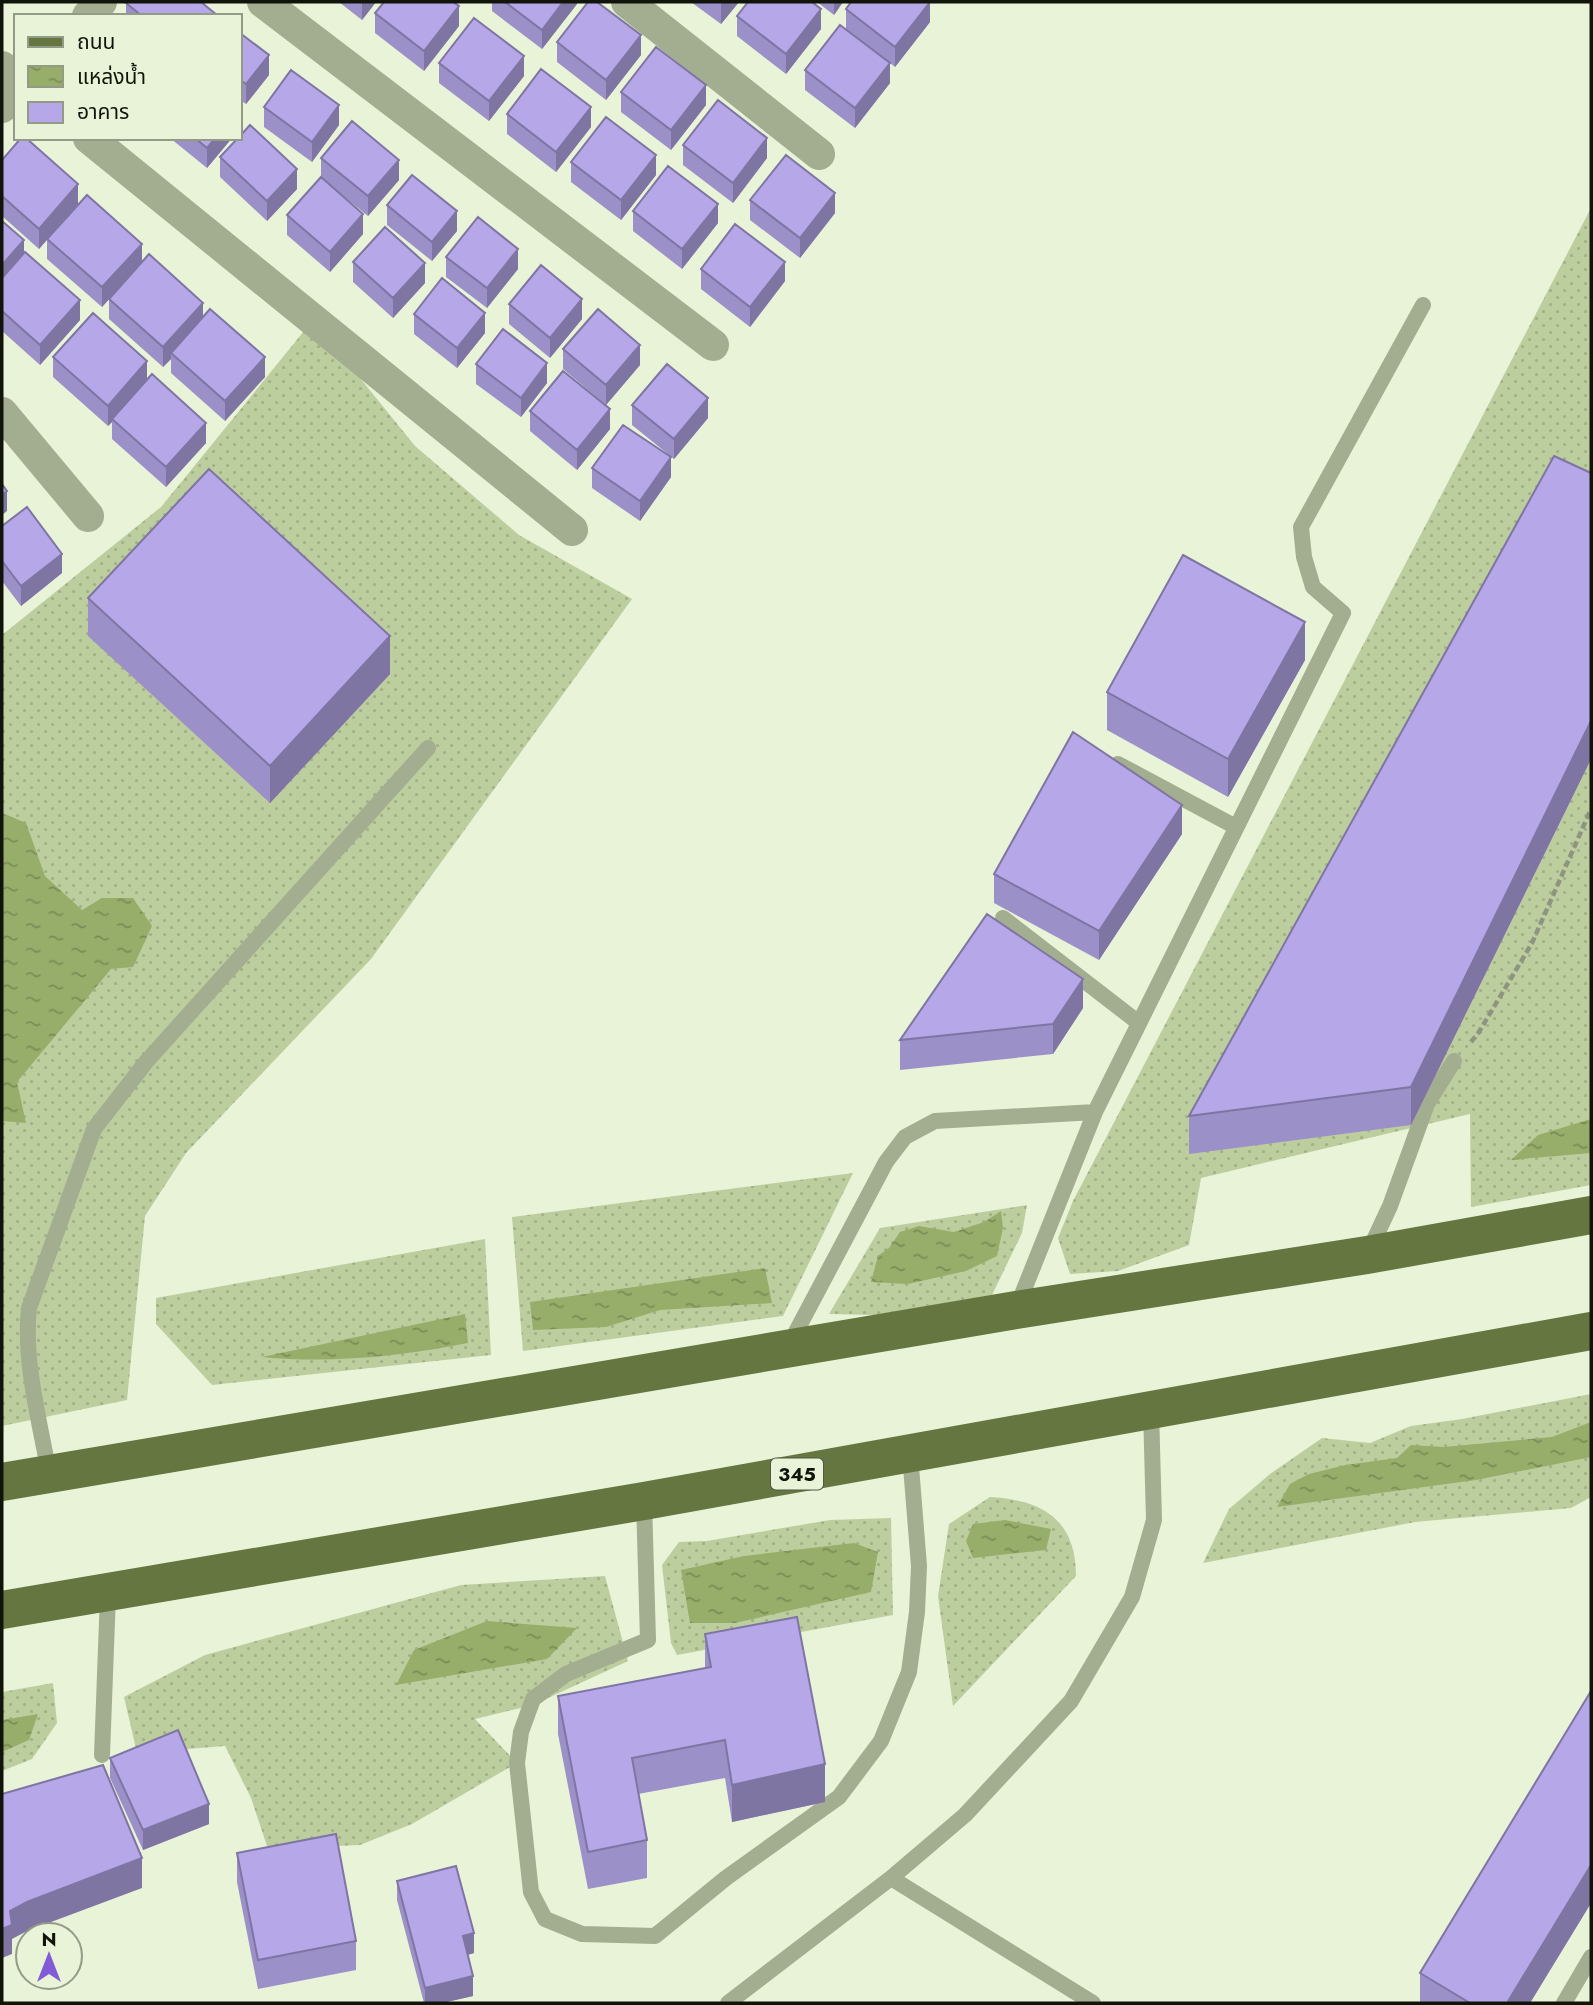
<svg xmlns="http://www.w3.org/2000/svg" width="1593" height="2005" font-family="Jost,'Noto Sans Thai',sans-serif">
	<defs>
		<pattern id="grass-dots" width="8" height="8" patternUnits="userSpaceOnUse" patternTransform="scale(1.75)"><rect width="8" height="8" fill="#bdce9e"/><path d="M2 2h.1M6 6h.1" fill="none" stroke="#a1b087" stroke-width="1.8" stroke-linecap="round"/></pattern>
		<pattern id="water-ripples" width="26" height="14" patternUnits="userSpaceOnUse" patternTransform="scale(1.75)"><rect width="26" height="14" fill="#97ad6a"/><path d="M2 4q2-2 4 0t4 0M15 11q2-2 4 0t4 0" fill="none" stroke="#7a8c55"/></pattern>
	</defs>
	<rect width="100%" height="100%" fill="#e9f3d8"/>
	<path fill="url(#grass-dots)" d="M1591,208V1185L1471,1207L1470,1114L1201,1178L1189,1245L1118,1271L1070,1274L1058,1238L1073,1201Z
		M313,320L415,446L519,535L632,599L371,959L186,1153L145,1216L127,1400L2,1426V635L161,507Z
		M853,1173L783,1316L523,1351L512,1217Z
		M1027,1205L1022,1233L992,1295L876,1315L829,1314L880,1228Z
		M485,1239L491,1355L212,1385L156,1324V1298Z
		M1591,1394V1497L1571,1508L1415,1522L1203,1563L1229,1509L1270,1474L1322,1438L1370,1443L1411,1426L1462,1419Z
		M990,1497C1042,1500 1076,1519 1076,1576L953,1706L938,1596L949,1524Z
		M891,1518L893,1615L677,1655L671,1643L662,1565L679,1542L707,1541L830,1520Z
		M605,1576L628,1661L533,1705L475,1719L517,1763L412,1824L360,1845L268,1849L251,1798L225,1746L137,1753L124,1697L205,1655L461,1585Z
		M53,1683L57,1723L32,1759L2,1771V1692Z"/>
	<path fill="url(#water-ripples)" d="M2,813L26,823L45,876L82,910L102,898H133L152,926L133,967L111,969L17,1082L26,1123L2,1121Z
		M1591,1119V1153L1511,1160L1538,1135Z
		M1001,1211L1003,1228L997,1256L966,1271L908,1284L871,1282L878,1256L889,1248L900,1232L919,1226L954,1232L984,1222Z
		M765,1268L772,1303L660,1310L606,1327L533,1330L530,1302Z
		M465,1314L468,1343C401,1356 331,1364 262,1357Z
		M1591,1422V1457L1476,1480L1277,1507L1290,1484L1309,1474L1345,1465L1397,1458L1411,1445L1444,1447L1552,1437Z
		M1005,1520L1051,1529L1046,1550L973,1558L966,1541L973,1524Z
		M854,1543L878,1552L871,1592L735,1623H690L681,1570L744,1556Z
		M487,1621L577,1628L547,1659L396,1685L414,1650Z
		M38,1714L29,1740L2,1752V1720Z"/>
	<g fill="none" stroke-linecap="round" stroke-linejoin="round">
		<path stroke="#8d9480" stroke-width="4.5" stroke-dasharray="7 3.5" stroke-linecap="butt" d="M1471,1042L1479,1032L1532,943L1591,809"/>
		<path stroke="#a3ad90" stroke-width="16" d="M1118,764L1236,827
			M1003,918L1139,1023
			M1368,1253L1390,1206L1427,1104L1454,1061
			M1017,1307L1095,1112L1343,613L1313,587L1304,557L1301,527L1423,305
			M788,1347L886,1162L905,1137L935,1121L1095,1112
			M49,1474C40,1422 23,1361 29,1308L94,1129L146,1062L428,748
			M644,1501L648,1640L566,1674L533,1699L521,1732L517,1763L531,1892L545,1919L582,1934L655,1936L726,1878L839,1797L881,1741L909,1672L917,1612L919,1566L910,1454
			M102,1755L108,1594
			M891,1878L1093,2003
			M728,2003L891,1878L965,1815L1071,1701L1132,1597L1154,1520L1151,1410
			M1564,2003L1591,1957"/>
		<path stroke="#a3ad90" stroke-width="32" d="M263,2L713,345
			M627,2L819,154
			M88,16L101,2
			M2,67L16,79
			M2,107L16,94
			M89,138L572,530
			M2,413L88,516"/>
		<path stroke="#657641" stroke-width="38" d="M2,1482L1016,1310L1367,1255L1591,1215
			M2,1610L644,1501L1591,1331"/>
	</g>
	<path fill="#9c90c8" d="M339,2H376L362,20Z
		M492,2H577V4L542,49L492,11Z
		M691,2H739L721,24Z
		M817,2H843L834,15Z
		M126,3L217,16H126Z
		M846,9L930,22L895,67L890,63V83L855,128L805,90V70L846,29Z
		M375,13L459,26L424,71L375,33Z
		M737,16L821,29L786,74L737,36Z
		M240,33L269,75L246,104L240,100Z
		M557,42L641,55L606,100L557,62Z
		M439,63L524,76L489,121L439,83Z
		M621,92L706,105L671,150L621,112Z
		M264,107L339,125L312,162L264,127Z
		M507,114L591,127L556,172L507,134Z
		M170,138H232L207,168Z
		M683,145L767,158L733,203L683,165Z
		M220,157L297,189L267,221L220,177Z
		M321,158L399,180L368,216L321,178L363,234L330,272L287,235V215L321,178Z
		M2,160L78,204L39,249L2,216Z
		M571,162L656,175L621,220L571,182Z
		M750,200L835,213L800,258L750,220Z
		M387,205L457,231L432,261L387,225Z
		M633,211L718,223L682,269L633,231Z
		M2,221L24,253L80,320L40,365L2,331Z
		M47,239L142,262L203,316L265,377L225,421L171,373V359L163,367L109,319V299L102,307L47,259Z
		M446,257L518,269L487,308L446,277Z
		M353,262L425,283L393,318L353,282Z
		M701,269L785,281L750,327L701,289Z
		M509,304L582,319L550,358L509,324Z
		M414,314L485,333L457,368L414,334Z
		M563,349L640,365L606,405L563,369Z
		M53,357L147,379L206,443L166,487L112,439V422L108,426L53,377Z
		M476,364L547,383L521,417L476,384Z
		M632,405L708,418L674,459L632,425Z
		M530,411L610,429L577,470L530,431Z
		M592,468L671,477L640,521L592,488Z
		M1591,473V759L1411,1125L1189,1154V1116Z
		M2,526L62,573L21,606L2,581Z
		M88,598L390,674L270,803L88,636Z
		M1305,660L1228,797L1107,730V692Z
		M1182,834L1099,960L994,903V874Z
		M1083,1008L1053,1054L900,1070V1040Z
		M705,1634L825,1802L732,1822L725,1778L638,1794L647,1840V1878L588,1889L558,1734V1696L705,1669Z
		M1591,1691V1903L1530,2003H1420V1973Z
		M110,1758L209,1824L143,1850L110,1778Z
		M237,1853L356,1941V1970L258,1989L237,1882Z
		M397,1881L474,1953L468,1955L473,1996L442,2003H424L397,1900Z"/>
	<path fill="#7f75a2" d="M362,2H376L362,20Z
		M563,2H577V4L542,49V30Z
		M723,2H739L721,24V4Z
		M834,2H843L834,15Z
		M930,2V22L895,67V47Z
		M459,6V26L424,71V51Z
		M821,9V29L786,74V54Z
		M641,35V55L606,100V80Z
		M269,55V75L246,104V84Z
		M524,56V76L489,121V101Z
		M890,63V83L855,128V108Z
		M706,85V105L671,150V130Z
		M339,105V125L312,162V142Z
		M591,107V127L556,172V152Z
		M215,138H232L207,168V148Z
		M767,138V158L733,203V183Z
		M656,155V175L621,220V200Z
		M399,160V180L368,216V196Z
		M297,169V189L267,221V201Z
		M78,184V204L39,249V229Z
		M835,193V213L800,258V238Z
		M718,204V223L682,269V249Z
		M457,211V231L432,261V242Z
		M363,214V234L330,272V252Z
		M24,240V260L2,285V265Z
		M142,244V263L102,307V287Z
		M518,249V269L487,308V288Z
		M785,262V281L750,327V307Z
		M425,263V283L393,318V298Z
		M582,299V319L550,358V338Z
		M80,300V320L40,365V345Z
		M203,303V323L171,353V359L163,367V347Z
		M485,313V333L457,368V348Z
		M640,345V365L606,405V385Z
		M265,357V377L225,421V401Z
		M147,361V381L112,419V422L108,426V406Z
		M547,363V383L521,417V398Z
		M708,398V418L674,459V439Z
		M610,409V429L577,470V450Z
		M206,423V443L166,487V467Z
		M671,457V477L640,521V501Z
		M7,491V511L2,515V495Z
		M62,554V573L21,606V586Z
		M1305,622V660L1228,797V759Z
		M390,636V674L270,803V766Z
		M1591,721V759L1411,1125V1087Z
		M1182,805V834L1099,960V931Z
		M1083,979V1008L1053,1054V1024Z
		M825,1764V1802L732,1822V1785Z
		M209,1804V1824L143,1850V1830Z
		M142,1858V1888L27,1931L12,1939V1954L2,1958V1929L10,1911L27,1902Z
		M1591,1865V1903L1530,2003H1507Z
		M474,1933V1953L463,1956V1936Z
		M473,1976V1996L442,2003H425V1988Z"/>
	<path fill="#b5a7e8" stroke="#7f75a2" stroke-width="2" d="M127,2H201L217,15L216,16H142L126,3Z
		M384,2H453L459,6L424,51L375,13Z
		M505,2H563L542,30Z
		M588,2H597L641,35L606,80L557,42Z
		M748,2H812L821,9L786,54L737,16Z
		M851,2H930L895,47L846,9Z
		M474,18L524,56L489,101L439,63Z
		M840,25L890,63L855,108L805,70Z
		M240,33L269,55L246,84L240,80Z
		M656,47L706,85L671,130L621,92Z
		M541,69L591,107L556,152L507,114Z
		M291,70L339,105L312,142L264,107Z
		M718,100L767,138L733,183L683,145Z
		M606,117L656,155L621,200L571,162Z
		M352,121L399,160L368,196L321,158Z
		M250,125L297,169L267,201L220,157L238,138H240V136Z
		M21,138H26L78,184L39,229L2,196V160Z
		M195,138H215L207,148Z
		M786,155L835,193L800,238L750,200Z
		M668,166L718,204L682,249L633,211Z
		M412,175L457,211L432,242L387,205Z
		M321,177L363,214L330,252L287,215Z
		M87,195L142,244L102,287L47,239Z
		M478,217L518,249L487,288L446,257Z
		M2,221L24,240L2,265Z
		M735,224L785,262L750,307L701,269Z
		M385,227L425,263L393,298L353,262Z
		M25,252L80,300L40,345L2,311V278Z
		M149,254L203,303L163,347L109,299Z
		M541,265L582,299L550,338L509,304Z
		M442,278L485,313L457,348L414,314Z
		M210,309L265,357L225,401L171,353Z
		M598,309L640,345L606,385L563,349Z
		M93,313L147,361L108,406L53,357Z
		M503,329L547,363L521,398L476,364Z
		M667,364L708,398L674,439L632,405Z
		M563,371L610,409L577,450L530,411Z
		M152,374L206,423L166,467L112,419Z
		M623,425L671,457L640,501L592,468Z
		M1554,456L1591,473V721L1411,1087L1189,1116Z
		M209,469L390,636L270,766L88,598Z
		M2,484L7,491L2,495Z
		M27,507L62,554L21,586L2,561V526Z
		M1183,555L1305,622L1228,759L1107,692Z
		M1073,732L1182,805L1099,931L994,874Z
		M987,914L1083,979L1053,1024L900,1040Z
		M797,1617L825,1764L732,1785L725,1740L632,1758L647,1840L588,1852L558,1696L711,1667L705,1634Z
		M1591,1691V1865L1507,2003H1470L1420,1973Z
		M178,1730L209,1804L143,1830L110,1758Z
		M103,1765L142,1858L27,1902L10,1911L12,1925L2,1929V1794Z
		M336,1834L356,1941L258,1960L237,1853Z
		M456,1866L474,1933L463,1936L473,1976L425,1988L397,1881Z"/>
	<g text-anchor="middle" stroke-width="7" stroke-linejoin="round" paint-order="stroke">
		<rect fill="#e9f3d8" stroke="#525748" stroke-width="2" x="771" y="1458.5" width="52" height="31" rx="5"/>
		<g font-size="19" font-weight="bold" fill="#11140b">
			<text x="797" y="1481">345</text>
		</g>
	</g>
	<rect width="1593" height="2005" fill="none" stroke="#11140b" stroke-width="7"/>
	<rect x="14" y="14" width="228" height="126" fill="#e9f3d8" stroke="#939a86" stroke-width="2"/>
	<rect x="28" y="37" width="35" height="10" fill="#657641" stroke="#939a86" stroke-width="2"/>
	<text x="77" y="49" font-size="21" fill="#11140b">ถนน</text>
	<rect x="28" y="66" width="35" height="21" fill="url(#water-ripples)" stroke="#939a86" stroke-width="2"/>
	<text x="77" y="84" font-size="21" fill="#11140b">แหล่งน้ำ</text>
	<rect x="28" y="102" width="35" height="21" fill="#b5a7e8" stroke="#939a86" stroke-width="2"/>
	<text x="77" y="119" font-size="21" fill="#11140b">อาคาร</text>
	<g transform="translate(49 1956)"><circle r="33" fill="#e9f3d8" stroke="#939a86" stroke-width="2"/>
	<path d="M0-5L12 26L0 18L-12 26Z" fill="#825cd6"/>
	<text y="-10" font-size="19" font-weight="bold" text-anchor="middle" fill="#11140b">N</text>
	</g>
</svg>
